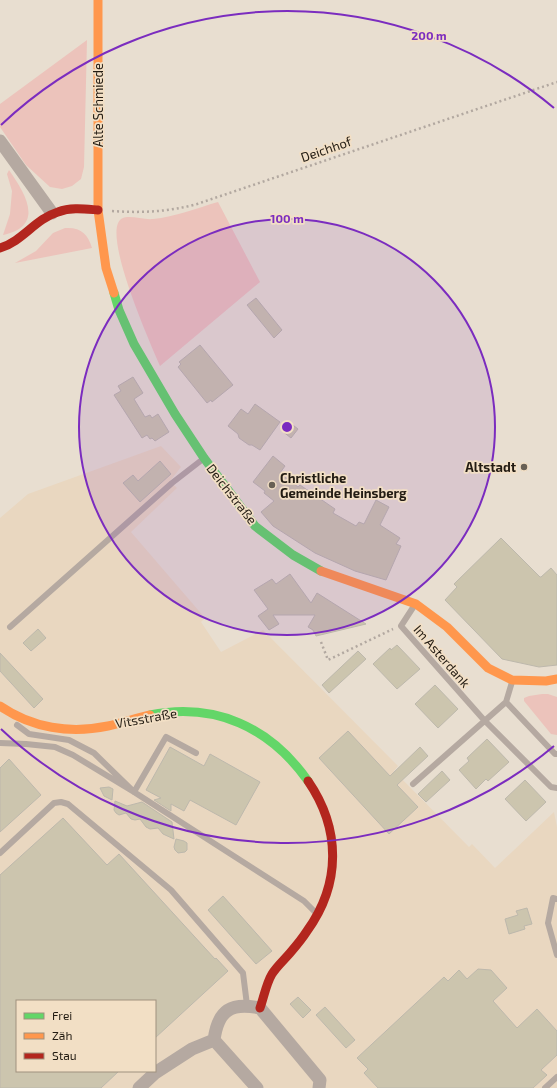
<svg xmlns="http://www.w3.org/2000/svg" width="557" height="1088" font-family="'Exo 2',sans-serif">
	<rect width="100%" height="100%" fill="#e8ded0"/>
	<path fill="#e9d7c0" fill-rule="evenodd" d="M161,446L181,467L170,481L177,488L131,532L205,618L201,622L221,652L263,630L398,766L394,771L469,847L472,844L495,868L554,812L557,827V1088H0V518L28,494ZM17,1001H155V1071H17Z"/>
	<path fill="#ecc3bb" d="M87,40L84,167L81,179L72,186L62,189L50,187L26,165L0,127V104Z
		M9,170C25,193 46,226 3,235L10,214L12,191L7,174Z
		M218,202L260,282L160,366C152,347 98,227 123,218C130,215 144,220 153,219C175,217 197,208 218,202Z
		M65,228C81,227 88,234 92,248L15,263L36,251L53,233Z
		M542,694H548L557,697V735L551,734L524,701V698L529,696Z"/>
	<path fill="#ccc5ae" stroke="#bdb8ac" d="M256,298L282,330L274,338L247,305Z
		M200,345L233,385L212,402L211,400L207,403L178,367L181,364L179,362Z
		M133,377L143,393L134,399L145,417L150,415L152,418L158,414L169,432L155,441L152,438L150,439L147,435L142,438L114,395L121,391L118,386Z
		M255,404L280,422L260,450L252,445H249L239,438L238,434L228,426L241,409L248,414Z
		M289,422L298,429L291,438L282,431Z
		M273,456L285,466L280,473L298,487L300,485L335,509L333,513L356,526L359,522L364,524L376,500L389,507L380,525L400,538L396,544L401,546L386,580L355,571L315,553L273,526L261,512L274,501L264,493L265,491L253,482Z
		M160,461L171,474L140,502L123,483L133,475L138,481Z
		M501,538L540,577H541L551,568L557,575V665L539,667L502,659L445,600L457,587L454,584Z
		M290,574L311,603L317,593L366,624L316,636L313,630L308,627L315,615H273L279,624L269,630L258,616L268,609L254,590L272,579L276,584Z
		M38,629L46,638L31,651L23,643Z
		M397,645L420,669L397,689L373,664L390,648L391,650Z
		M358,651L366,659L329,693L322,685Z
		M0,653L43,699L34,708L0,671Z
		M435,685L458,709L438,728L415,704Z
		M348,731L390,776L420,747L428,756L397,785L418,807L389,834L319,758Z
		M487,739L509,762L488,781L486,779L476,789L459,770L469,761L467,758Z
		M170,747L204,766L210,754L260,782L236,825L190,800L184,811L171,804V811L154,800L161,798L146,790Z
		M9,759L41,795L0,832V768Z
		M442,771L450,780L426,802L418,794Z
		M525,780L546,802L526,821L505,799Z
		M109,787L113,789L112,800L104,796L100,788Z
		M115,801L127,806L142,802L172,822L174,839L163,834L158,828L150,829L146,827L140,819L135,820L131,819L126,813L119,815L116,813L114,810Z
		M63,818L107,865L119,854L215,959L216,958L228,971L155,1038V1001H17V1071H119L101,1088H0V875Z
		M176,839L184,841L187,843V850L185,852L178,853L175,850L174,847Z
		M223,896L272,951L256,964L208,910Z
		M527,908L532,924L524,926L525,929L509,934L505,919L518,915L516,911Z
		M478,969L491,970L507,988L493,1001L517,1028L537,1009L557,1031V1055L541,1070L547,1075L533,1088H378L364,1073L368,1069L357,1058L444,977L448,981L459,970L467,979Z
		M298,997L311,1010L303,1018L290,1004Z
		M325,1007L355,1040L346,1048L316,1015Z"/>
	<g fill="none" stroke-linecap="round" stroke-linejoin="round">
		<path stroke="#b2a8a0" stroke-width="2.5" stroke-dasharray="2 3" stroke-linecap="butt" d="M112,211C141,213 168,212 197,204L557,82
			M321,642L328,660L393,629"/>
		<path stroke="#b5a9a1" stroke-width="6" d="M414,606L401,626L484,720L551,787L557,788
			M10,627L172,483L203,459
			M512,682L506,702L555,754H557
			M17,725L29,734L69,740L94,753L134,792L166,737L196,753
			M0,743L26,744L55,747L73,755L134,792L304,901L316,913
			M413,784L506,702
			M0,853L54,803L61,802L68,804L171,890L243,973L247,1005
			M557,899L553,898L548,923L557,955
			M545,1088L557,1077"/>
		<path stroke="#b5a9a1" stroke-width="13" d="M0,141L52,213
			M139,1088L155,1073L192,1049L214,1040
			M257,1088L214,1040C218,1010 231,1002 260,1008L320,1080L319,1088"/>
		<path stroke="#63d668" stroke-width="9" d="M114,293L119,310L134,344L175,414L204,458L255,526L293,555L321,571
			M150,715C215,702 270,727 308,781"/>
		<path stroke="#ff974d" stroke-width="9" d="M98,0V210L106,268L114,293
			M321,571L416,604L447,627L488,668L512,680L546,681L557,679
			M0,706C32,728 70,734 108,726C122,723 136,718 150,715"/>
		<path stroke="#b3261e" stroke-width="9" d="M0,248C23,241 35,219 58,212C71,207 85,209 98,210
			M260,1008C264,997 266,984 272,974C277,966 284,960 290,953C296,946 302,939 307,931C341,884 341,829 308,781"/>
	</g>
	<circle cx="287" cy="427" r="208" fill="#7b2cbf" fill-opacity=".12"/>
	<g fill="none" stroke="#7b2cbf" stroke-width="2">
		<circle cx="287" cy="427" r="208"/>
		<path d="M554 746A416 416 0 0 1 1 729M1 125A416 416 0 0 1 554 108"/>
	</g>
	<g fill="#686055" stroke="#f2dfc5" stroke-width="1.5">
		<circle cx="524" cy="467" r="4"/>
		<circle cx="272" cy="485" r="4"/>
	</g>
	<g text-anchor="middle" stroke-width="3.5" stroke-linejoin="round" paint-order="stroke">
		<g font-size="13" fill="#231c13" stroke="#f2dfc5">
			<text transform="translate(98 105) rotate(-90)" y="5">Alte Schmiede</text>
			<text transform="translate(326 149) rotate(-19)" y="5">Deichhof</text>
			<text transform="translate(232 494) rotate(52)" y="5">Deichstraße</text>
			<text transform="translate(442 656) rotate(49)" y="5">Im Asterdank</text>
			<text transform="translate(146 718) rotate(-10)" y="5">Vitsstraße</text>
		</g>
		<g font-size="13" font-weight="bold" fill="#231c13" stroke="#f2dfc5" text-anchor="end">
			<text x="516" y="472">Altstadt</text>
			<text x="280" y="483" text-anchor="start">Christliche<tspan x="280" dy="15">Gemeinde Heinsberg</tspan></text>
		</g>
	</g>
	<circle cx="287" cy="427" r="6" fill="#7b2cbf" stroke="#f2dfc5" stroke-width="2"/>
	<g font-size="12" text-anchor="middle" font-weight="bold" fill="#7b2cbf" stroke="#f2dfc5" stroke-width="3.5" stroke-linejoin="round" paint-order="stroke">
		<text x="429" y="40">200 m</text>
		<text x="287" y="223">100 m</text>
	</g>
	<rect x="16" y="1000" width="140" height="72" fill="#f2dfc5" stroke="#9f917e"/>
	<rect x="24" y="1013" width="20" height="6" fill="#63d668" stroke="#9f917e"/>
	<text x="52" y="1020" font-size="12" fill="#231c13">Frei</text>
	<rect x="24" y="1033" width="20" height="6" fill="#ff974d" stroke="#9f917e"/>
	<text x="52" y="1040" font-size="12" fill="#231c13">Zäh</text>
	<rect x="24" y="1053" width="20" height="6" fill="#b3261e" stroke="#9f917e"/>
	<text x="52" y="1060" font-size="12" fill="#231c13">Stau</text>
</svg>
